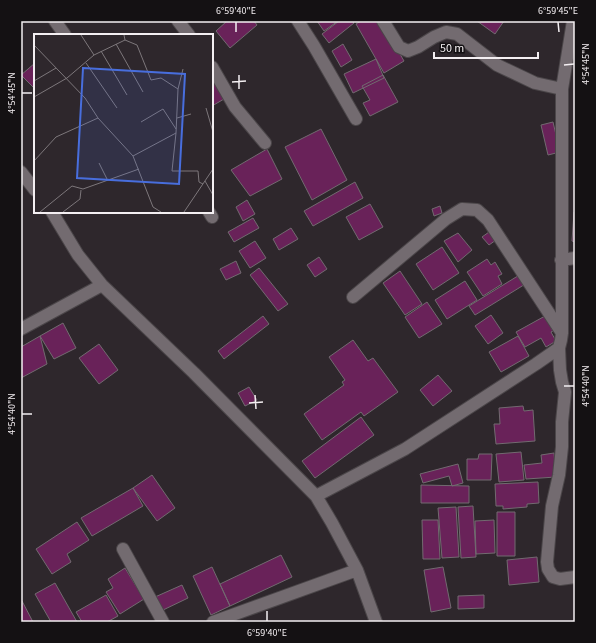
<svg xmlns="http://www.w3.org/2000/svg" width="596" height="643" font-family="'Source Sans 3',sans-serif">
	<rect width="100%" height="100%" fill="#2e272c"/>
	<path fill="#692259" stroke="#726a70" d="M227,21H254L257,25L230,48L216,31Z
		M317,21H338L324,31Z
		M339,21H352L354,23L329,43L322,34Z
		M361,21H381L404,61L384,73L356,24Z
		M477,21H504L495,34Z
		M343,44L352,60L341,67L332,51Z
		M376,59L384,78L353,93L344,74Z
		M35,63V85L33,87L21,75Z
		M383,75L398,102L370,116L363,103L370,100L362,86Z
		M212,80L224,99L212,106Z
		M553,122L560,152L548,155L541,125Z
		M321,129L347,180L312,200L285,147Z
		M267,149L282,179L250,196L231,170Z
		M355,182L363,198L313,226L304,211Z
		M247,200L255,214L243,221L236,207Z
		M370,204L383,227L359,240L346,217Z
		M440,206L442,213L434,216L432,209Z
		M574,212H575V242L572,241Z
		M253,218L259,228L234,242L228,232Z
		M291,228L298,239L279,250L273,239Z
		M489,232L496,240L489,245L482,237Z
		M458,233L472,250L458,262L444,241Z
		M255,241L266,258L250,268L239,251Z
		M442,247L459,273L433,290L416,264Z
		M319,257L327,269L315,277L307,265Z
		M487,259L491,265L495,262L502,274L498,276L502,284L483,296L467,272Z
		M236,261L241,273L226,280L220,269Z
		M259,268L288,304L278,311L250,275Z
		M400,271L422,304L405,315L383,283Z
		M521,274L527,283L475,315L469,306Z
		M465,281L477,300L447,319L435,300Z
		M427,302L442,324L419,338L405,317Z
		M491,315L503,333L488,344L475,326Z
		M263,316L269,324L224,359L218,351Z
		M545,316L553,331L551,332L556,341L546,347L541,338L525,347L516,332Z
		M63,323L76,348L54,359L40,336Z
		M40,336L47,364L21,378V347Z
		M518,336L529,356L501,372L489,352Z
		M353,340L368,361L373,358L398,392L364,416L361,412L322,440L304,414L344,385L342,382L345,380L329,357Z
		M99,344L118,370L99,384L79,358Z
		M438,375L452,391L433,406L420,390Z
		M249,387L257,400L245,406L238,393Z
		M523,406L524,411L533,410L535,441L496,444L494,424H500L499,408Z
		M361,417L374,435L315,478L302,461Z
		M521,452L524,480L499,482L496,454Z
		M554,453L556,477L526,479L524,465L542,463L541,455Z
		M479,454H492L491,480H467V459H478Z
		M458,464L463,483L452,486L449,476L423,483L420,474Z
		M152,475L175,508L157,521L133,488Z
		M538,482L539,503L527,504V507L503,509V506H496L495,484Z
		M421,485L469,486V503H421Z
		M133,488L143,506L92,536L81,518Z
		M473,506L476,557L461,558L458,507Z
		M456,507L459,557L442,558L438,508Z
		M497,512H515V556H497Z
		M422,520H438L440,559H423Z
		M494,520L495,553L476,554L475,521Z
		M77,522L89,540L67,554L71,562L52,574L36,549Z
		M281,555L292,577L230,606L220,584Z
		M537,557L539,582L509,585L507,560Z
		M212,567L230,606L211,615L193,576Z
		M443,567L451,608L431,612L424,570Z
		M125,568L144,599L120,614L106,592L113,588L108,579Z
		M55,583L77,622H51L35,594Z
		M182,585L188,598L161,611L155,597Z
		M106,595L118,616L107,622H82L76,612Z
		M484,595V608L458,609V596Z
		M22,601L33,622H21Z"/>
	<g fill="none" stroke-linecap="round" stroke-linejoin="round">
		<defs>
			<path id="minor" d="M55,21L65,35
				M178,21L189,35
				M298,21L314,46L356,119
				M383,21L399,47L408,51L418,47L434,37L446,32L457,34L497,65L535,83L562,89
				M212,67L235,107L265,143
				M21,172L35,190
				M52,212L78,255L102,285L194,373L316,496L332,523L357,570L376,622
				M209,212L212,217
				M561,260L575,258
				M353,297L446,219L462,209L477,210L488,220L562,333
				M21,329L102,285
				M559,348L560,370L562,382L565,392L562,422V447L559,475L552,506L547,562L548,569L553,577L560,579L575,577
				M316,496L405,449L536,364L559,348L561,340L562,333V89L573,21
				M123,549L163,622
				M213,622L357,570"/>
		</defs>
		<use href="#minor" stroke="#4b4649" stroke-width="14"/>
		<use href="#minor" stroke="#736b70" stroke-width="12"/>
	</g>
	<path fill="none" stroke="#f4eff2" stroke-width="1.5" d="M236,22V32M558,22L559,32M564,65L574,64M239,75V89M232,82L246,81M22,93H32M564,386H574M255,395L256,409M249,403L263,402M22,414H32M267,611V621"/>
	<g transform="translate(34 34)">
		<rect width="179" height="179" fill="#2e272c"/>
		<path fill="none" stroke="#7d777b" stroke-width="1" d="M47,1L60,21M91,6L103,11L117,46L127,44L144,55M82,10L109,58M0,11L51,64L64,84L99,122L119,173L127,178M67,17L93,61M52,29L83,74M0,47L22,34M0,63L33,44L60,21L91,6L90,1M172,74L179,98M143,84L157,80M107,88L129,75L142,95M142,99L138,137H164L165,148L169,150M99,122L142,99L144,55L149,35M0,127L22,103L64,84M65,129L73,145M171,147L179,161M6,178L38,152L49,155L105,135M29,178L46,165L47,156M150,178L179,135"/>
		<path fill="#486edd" fill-opacity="0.15" stroke="#486edd" stroke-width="2" d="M49,34L151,40L145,150L43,144Z"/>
		<rect width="179" height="179" fill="none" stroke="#f4eff2" stroke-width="2"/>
	</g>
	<rect width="596" height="643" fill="none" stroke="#141113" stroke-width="44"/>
	<path d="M434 52v6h104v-6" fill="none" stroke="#f4eff2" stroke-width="2"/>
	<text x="440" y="52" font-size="12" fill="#f4eff2" stroke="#141113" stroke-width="3" paint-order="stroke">50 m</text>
	<rect x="22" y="22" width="552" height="599" fill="none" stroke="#f4eff2" stroke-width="1.5"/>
	<g font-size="10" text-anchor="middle" fill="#f4eff2">
		<text x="236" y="14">6°59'40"E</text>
		<text x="558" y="14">6°59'45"E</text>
		<text transform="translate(585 64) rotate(-90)" y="4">4°54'45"N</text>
		<text transform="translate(11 93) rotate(-90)" y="4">4°54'45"N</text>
		<text transform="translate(585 386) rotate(-90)" y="4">4°54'40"N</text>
		<text transform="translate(11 414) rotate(-90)" y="4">4°54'40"N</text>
		<text x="267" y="636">6°59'40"E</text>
	</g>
</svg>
